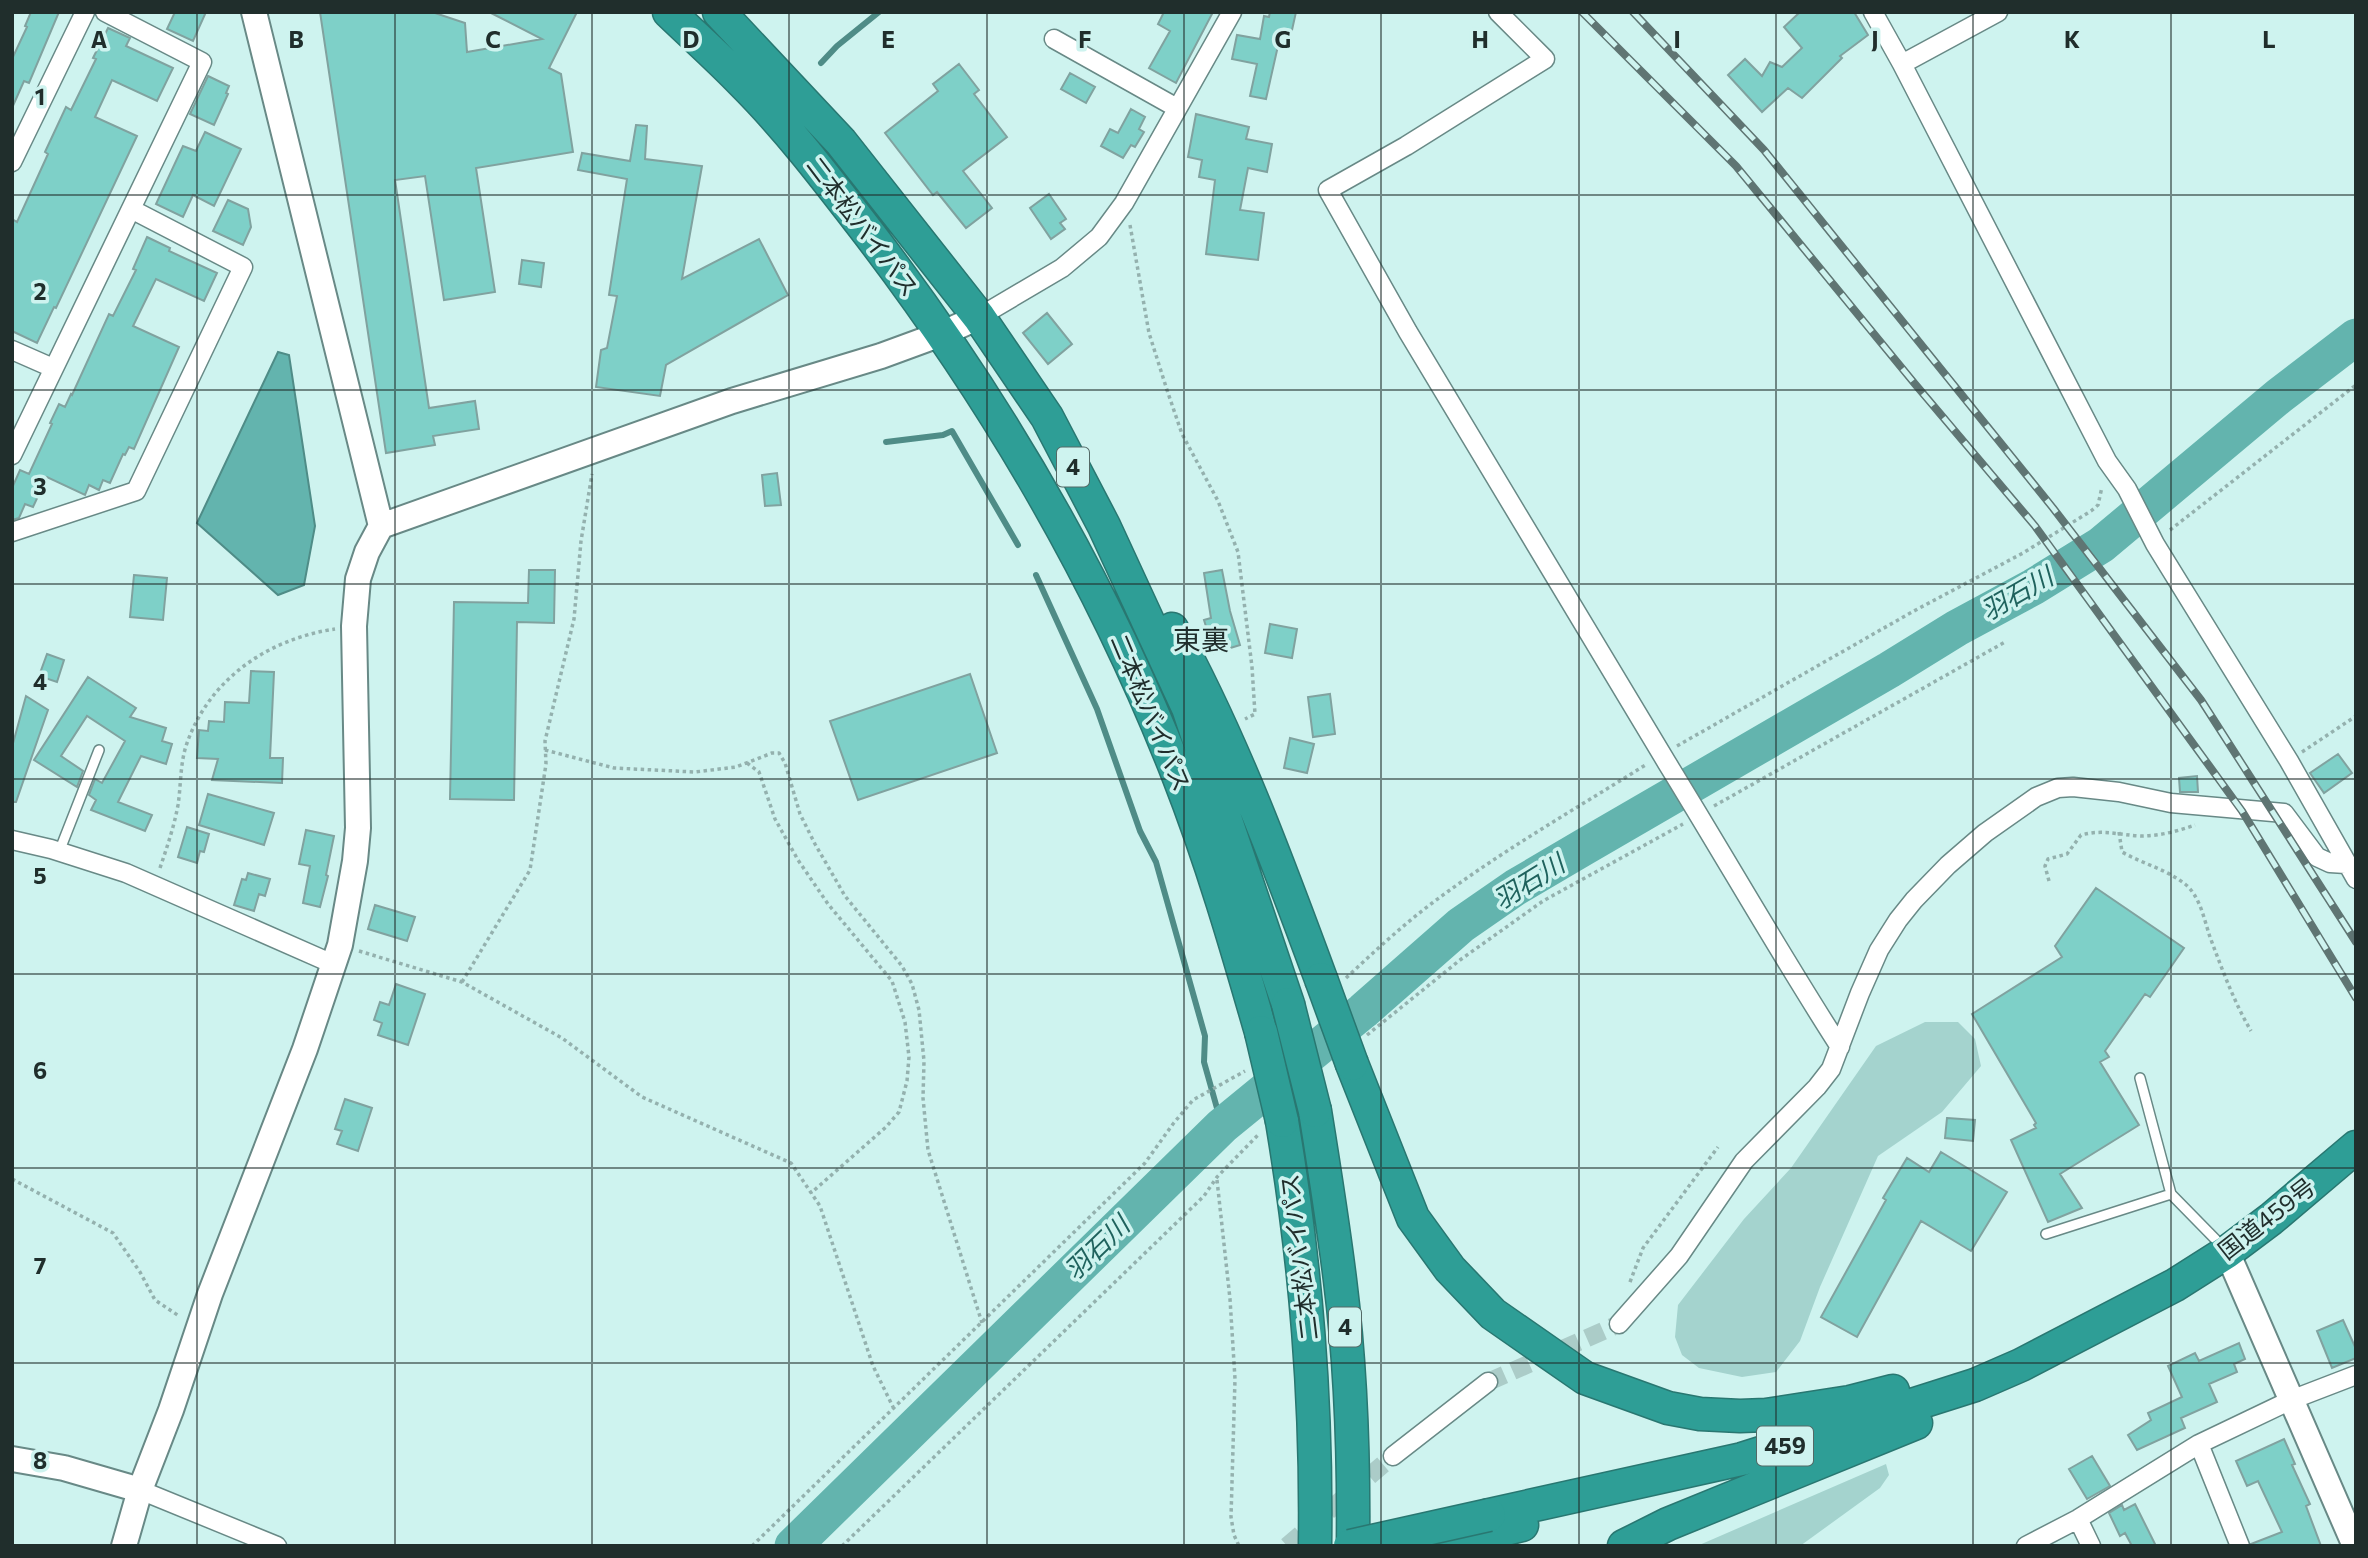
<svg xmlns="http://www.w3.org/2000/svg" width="2368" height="1558" font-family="Commissioner,'Noto Sans JP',sans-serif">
	<rect width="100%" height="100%" fill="#cef3ef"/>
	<path fill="#a4d3ce" d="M1925,1022H1958L1975,1039L1981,1066L1942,1112L1878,1156L1820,1287L1800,1341L1776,1372L1742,1377L1699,1368L1682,1355L1675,1337L1678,1305L1744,1219L1791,1168L1876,1046Z
		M1886,1464L1889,1475L1880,1488L1800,1546H1697Z"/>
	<path fill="#63b4ae" stroke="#4f8c87" stroke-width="2" d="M278,352L289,355L315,526L304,585L278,595L197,523Z"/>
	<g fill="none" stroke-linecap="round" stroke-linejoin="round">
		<path stroke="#4f8c87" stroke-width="6" d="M821,63L837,46L879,12
			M886,442L943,435L952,431L1018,545
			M1036,575L1097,709L1140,831L1156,862L1205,1036L1204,1062L1222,1126"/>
		<path stroke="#63b4ae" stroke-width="37" d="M793,1546L1222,1126L1363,1011L1461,925L1516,887L1584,847L1889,670L1957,628L2033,587L2101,545L2279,396L2356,337"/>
	</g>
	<path fill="#7ed0c8" stroke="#80a29f" stroke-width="2" d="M31,12H59L29,83L24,81L12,108V59L27,27L25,26Z
		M175,12H206L193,41L167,29Z
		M320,12H432L465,23L467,52L542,39L489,12H577L549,68L561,74L573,152L476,168L495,292L444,300L425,176L395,180L429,408L475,401L479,429L433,436L435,445L386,453Z
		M1164,12H1213L1176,83L1149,68L1170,31L1158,24Z
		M1270,12H1296L1290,39L1280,37L1266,99L1250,96L1257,64L1232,59L1237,35L1260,39L1264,16L1269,17Z
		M1800,12H1854L1868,35L1840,56L1842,58L1802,98L1788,88L1762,112L1728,75L1745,59L1762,76L1770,62L1782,67L1802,48L1784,27Z
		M108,28L130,38L126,46L173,68L157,101L112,80L95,117L137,136L56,308L54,307L37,343L12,331V219L17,222L48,154L45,152L66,107L71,110L96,59L93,58Z
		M959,64L979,90L974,94L1007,137L963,171L992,208L966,228L937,192L933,195L885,133L938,91L933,84Z
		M1070,73L1095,87L1086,103L1061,89Z
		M208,76L229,86L226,93L228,94L214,125L190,114Z
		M1131,109L1145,117L1139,129L1144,132L1135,147L1131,145L1123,158L1101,146L1110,129L1118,133Z
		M1196,114L1249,127L1246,139L1272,144L1267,172L1248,168L1240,210L1264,213L1258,260L1206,254L1215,180L1199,177L1202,160L1188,157Z
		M636,125L647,126L645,159L702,166L682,279L759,239L788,295L666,365L660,396L596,387L601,350L607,348L617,296L609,295L627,179L578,170L582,153L630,161Z
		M205,132L241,149L214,206L193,195L183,217L156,204L183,146L196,151Z
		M1049,194L1066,219L1060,223L1065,229L1051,239L1030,208Z
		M228,200L248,209L251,227L243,245L213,231Z
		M147,237L170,248L169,251L217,273L204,301L156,279L133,326L179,347L134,449L129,447L125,455L123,454L110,483L103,480L99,490L89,485L85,495L47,477L33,507L25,504L19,518L12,520V488L20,470L29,474L52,424L50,423L59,404L65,407L71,394L72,395L109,314L113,316L136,270L133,269Z
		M522,260L544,263L541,287L519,284Z
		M1047,313L1072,344L1048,364L1023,333Z
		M777,473L781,505L765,506L762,475Z
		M529,570H555L554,623L517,622L514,800L450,799L454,602L528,603Z
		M1222,570L1230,611L1240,645L1214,653L1204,620L1211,618L1204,573Z
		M134,575L167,578L163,620L130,617Z
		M1270,624L1297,629L1292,658L1265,653Z
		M47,654L64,660L57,682L39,676Z
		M251,671L274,672L270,758H283L282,783L212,780L218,759L197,758L199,730L208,731L209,721L224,722L225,702L249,703Z
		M970,674L997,753L858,800L830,721Z
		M88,677L136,708L130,717L166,728L162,741L172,744L166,764L141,756L118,802L152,815L145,831L91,810L96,800L89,795L95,779L102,783L125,741L87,716L61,756L83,771L77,787L34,760Z
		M1330,694L1335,734L1313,737L1308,697Z
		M26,696L48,710L16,802H12V747Z
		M1290,738L1314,744L1307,773L1284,768Z
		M2338,754L2352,773L2324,793L2310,773Z
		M2197,776L2198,792H2180L2179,778Z
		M208,794L274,813L264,845L199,825Z
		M187,827L209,834L204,852L200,851L197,863L178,857Z
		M306,830L334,836L326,875L328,876L320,907L303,903L310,866L299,864Z
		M248,873L270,879L265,896L259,894L254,911L234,905L242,879L246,880Z
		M2096,888L2184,948L2150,997L2145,994L2105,1051L2109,1057L2100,1062L2139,1125L2060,1174L2082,1208L2048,1222L2011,1140L2036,1128L2034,1125L2036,1123L1972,1014L2062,957L2055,946Z
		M375,905L415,917L407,941L368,929Z
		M396,984L425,994L408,1045L378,1035L382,1023L374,1020L380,1002L389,1005Z
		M345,1099L372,1108L358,1151L337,1144L342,1131L335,1129Z
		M1947,1118L1975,1120L1973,1141L1945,1138Z
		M1941,1152L2007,1192L1971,1251L1921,1221L1857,1337L1821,1317L1886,1200L1883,1198L1907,1158L1929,1172Z
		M2343,1320L2356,1349V1358L2332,1368L2317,1331Z
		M2239,1343L2245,1359L2234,1364L2237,1372L2209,1384L2217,1402L2181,1418L2185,1428L2137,1450L2128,1435L2151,1420L2148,1413L2182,1397L2168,1366L2195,1353L2199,1361Z
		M2284,1439L2295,1464L2292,1465L2310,1504L2306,1506L2321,1546H2251V1544L2282,1532L2258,1481L2247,1486L2236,1461Z
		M2092,1456L2110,1486L2087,1499L2069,1469Z
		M2135,1504L2156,1546H2132L2125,1533L2120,1536L2109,1513L2122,1505L2124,1510Z"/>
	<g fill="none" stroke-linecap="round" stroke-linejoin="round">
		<path stroke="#abccc8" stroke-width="18" stroke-dasharray="18 9" stroke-linecap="butt" d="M1488,1382L1619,1324
			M1287,1546L1393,1456"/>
		<defs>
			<path id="lane" d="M59,852L99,750
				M2140,1078L2171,1194L2223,1247
				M2046,1234L2171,1194"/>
			<path id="street" d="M1498,12L1545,59L1406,146L1328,190L1408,332L1667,763C1725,857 1780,954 1840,1047
				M1873,12L1902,64L2107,461L2127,489L2155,544L2289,761L2356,879
				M1054,39L1177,108
				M1902,64L1998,12
				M12,162L85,12
				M979,317L1062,268L1099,237L1124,203L1232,12
				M12,350L53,368
				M12,455L202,62L105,12
				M12,532L136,491L243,267L131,209
				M12,840L51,849L126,873L333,964
				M1619,1324L1679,1256L1744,1161L1817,1087L1831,1069L1860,993L1879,950L1898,920L1914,900L1948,865L1985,833L2036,797L2058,788L2073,787L2119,792L2171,803L2284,813L2317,857L2330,863L2346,864
				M2199,1444L2240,1546
				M1393,1456L1488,1382
				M140,1490L277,1546
				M2078,1519L2091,1546
				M2026,1546L2078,1519L2199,1444L2291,1400L2356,1375"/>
			<path id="secondary" d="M254,12L381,526
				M2227,1252L2355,1546
				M12,1459L64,1468L140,1490
				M124,1546L140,1490L171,1410L210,1294L305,1049L340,945L355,861L358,828L354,626L358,579L367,552L381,526L732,401L881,356L941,334L979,317"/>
			<path id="highway" d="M669,12C694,36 719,58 743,83C791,131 832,186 873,239C997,402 1103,584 1178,775C1211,859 1236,945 1261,1032
				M719,12L841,142L979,317L1047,417L1104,526L1188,708L1288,1004
				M1172,629C1233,741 1277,860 1321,979
				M1352,1064L1413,1218L1450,1269L1493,1314L1585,1378L1668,1408L1700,1414L1740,1416L1766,1415L1850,1402L1893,1391
				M1315,1111C1324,1167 1333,1223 1340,1280C1351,1367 1354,1457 1353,1546
				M1282,1121C1306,1265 1317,1399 1315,1546
				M1489,1515L1742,1459L1975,1385L2021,1365L2175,1285L2227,1252L2271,1219L2356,1147
				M1437,1546L1522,1525
				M1624,1546L1668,1524L1916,1423"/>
		</defs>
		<use href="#lane" stroke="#688986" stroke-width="12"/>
		<use href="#street" stroke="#688986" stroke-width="21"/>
		<use href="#secondary" stroke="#688986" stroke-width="28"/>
		<use href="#highway" stroke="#297771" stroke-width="35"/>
		<path stroke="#94b1ae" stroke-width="3.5" stroke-dasharray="3.5 3.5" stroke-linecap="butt" d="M1130,225L1149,333L1167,390L1182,434L1218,501L1238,552L1252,667L1255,714L1245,719
			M2170,530L2356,385
			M1677,746L1912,612L2023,553L2091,511L2098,505L2102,487
			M545,750L614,768L695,772L736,767L772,753H779L785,763L800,814L815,844L845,896L902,966L912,984L919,1010L924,1061L923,1098L928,1150L982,1323
			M2302,752L2356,716
			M747,763L759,772L775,819L798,860L828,904L892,981L905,1022L909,1057L907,1081L899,1112L886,1127L811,1193
			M1714,806L2005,642
			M2119,832L2122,852C2143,864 2166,869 2185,884C2200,896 2204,919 2210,937C2222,969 2234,1002 2251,1031
			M160,868C167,847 174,827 178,805C181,786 180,765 186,746C208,680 267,639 335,629
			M2049,881L2045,866L2048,859L2067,854L2081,835C2104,829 2118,835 2141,836C2160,836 2178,831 2195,825
			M359,951L462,982L562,1038L642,1097L791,1163L820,1206L873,1366L894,1409
			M1346,978C1376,950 1406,922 1439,898C1505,849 1577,808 1647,764
			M462,982L530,870L546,764L545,741L574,619L581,541L592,474
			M1367,1035L1460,960L1543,901L1683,824
			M12,1179L113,1233L140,1272L155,1300L179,1316
			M1217,1180L1230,1299L1235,1379L1231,1517L1234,1535L1239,1546
			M1630,1282L1643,1248L1718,1147
			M752,1546L1145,1163L1173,1124L1193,1100L1245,1071
			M842,1546L1204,1196L1217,1177L1259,1134"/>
		<use href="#lane" stroke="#fff" stroke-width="9"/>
		<use href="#street" stroke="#fff" stroke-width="18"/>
		<use href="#secondary" stroke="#fff" stroke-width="24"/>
		<use href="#highway" stroke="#2e9e96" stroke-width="32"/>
		<defs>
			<path id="rail" d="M1582,12L1736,166L1915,384L2035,526L2242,811L2356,998
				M1633,12L1764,150L2053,508L2201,700L2356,942"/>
		</defs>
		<use href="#rail" stroke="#5f7573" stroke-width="8"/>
		<use href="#rail" stroke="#cef3ef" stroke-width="5" stroke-dasharray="16" stroke-linecap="butt"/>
		<defs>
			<path id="highway-bridge" d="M1321,979L1352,1064
				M1288,1004L1315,1111
				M1261,1032L1282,1121
				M1350,1546L1489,1515"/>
		</defs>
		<use href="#highway-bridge" stroke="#297771" stroke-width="35" stroke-linecap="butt"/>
		<use href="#highway-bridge" stroke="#2e9e96" stroke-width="32"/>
	</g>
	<path fill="none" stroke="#202e2c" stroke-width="2" stroke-opacity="0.55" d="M197,12V1546M395,12V1546M592,12V1546M789,12V1546M987,12V1546M1184,12V1546M1381,12V1546M1579,12V1546M1776,12V1546M1973,12V1546M2171,12V1546M12,195H2356M12,390H2356M12,584H2356M12,779H2356M12,974H2356M12,1168H2356M12,1363H2356"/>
	<g text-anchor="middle" stroke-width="7" stroke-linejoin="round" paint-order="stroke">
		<g fill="#cef3ef" stroke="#546966" stroke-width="2">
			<rect x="1057" y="447.5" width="32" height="39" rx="5"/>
			<rect x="1329" y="1307.5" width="32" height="39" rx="5"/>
			<rect x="1757" y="1426.5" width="56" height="39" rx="5"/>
		</g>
		<g font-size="23" font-weight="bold" fill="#202e2c">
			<text x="1073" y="475">4</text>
			<text x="1345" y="1335">4</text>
			<text x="1785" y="1454">459</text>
		</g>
		<g font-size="24" fill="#202e2c" stroke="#cef3ef">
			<text transform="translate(862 227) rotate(53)" y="8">二本松バイパス</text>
			<text transform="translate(1150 713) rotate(67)" y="8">二本松バイパス</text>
			<text transform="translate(2267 1219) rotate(-38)" y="8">国道459号</text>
			<text transform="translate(1300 1257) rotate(-97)" y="8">二本松バイパス</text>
		</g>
		<g font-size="26" font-style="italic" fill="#1f625d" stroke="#cef3ef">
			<text transform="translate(2017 594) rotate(-30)" y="9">羽石川</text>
			<text transform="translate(1529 882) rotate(-32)" y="9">羽石川</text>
			<text transform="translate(1097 1248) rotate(-44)" y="9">羽石川</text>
		</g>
		<g font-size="28" fill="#202e2c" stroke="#cef3ef">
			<text x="1201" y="650">東裏</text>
		</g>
	</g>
	<g font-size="23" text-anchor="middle" font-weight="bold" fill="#202e2c" stroke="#cef3ef" stroke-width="7" stroke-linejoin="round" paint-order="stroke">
		<text x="99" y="48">A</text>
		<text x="296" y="48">B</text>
		<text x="493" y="48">C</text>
		<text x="691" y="48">D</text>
		<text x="888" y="48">E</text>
		<text x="1085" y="48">F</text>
		<text x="1283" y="48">G</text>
		<text x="1480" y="48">H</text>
		<text x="1677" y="48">I</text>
		<text x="1875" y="48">J</text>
		<text x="2072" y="48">K</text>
		<text x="2269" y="48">L</text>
		<text x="40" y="105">1</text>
		<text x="40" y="300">2</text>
		<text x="40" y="495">3</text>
		<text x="40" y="690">4</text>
		<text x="40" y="884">5</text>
		<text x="40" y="1079">6</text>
		<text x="40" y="1274">7</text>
		<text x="40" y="1469">8</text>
	</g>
	<rect width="2368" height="1558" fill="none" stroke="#202e2c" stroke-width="28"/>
</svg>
